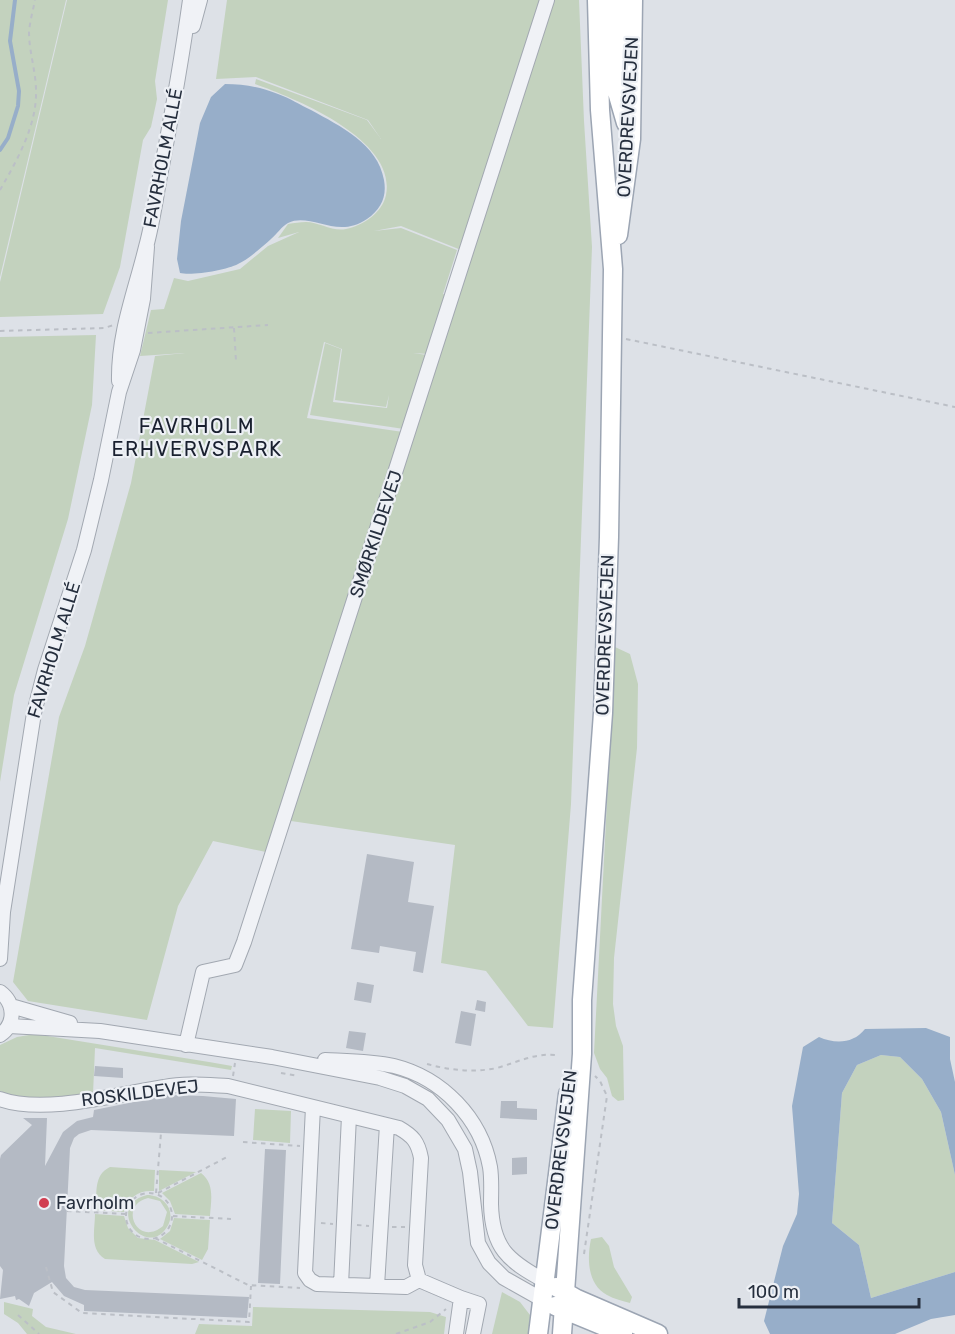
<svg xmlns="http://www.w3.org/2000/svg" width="955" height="1334" font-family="Rubik,sans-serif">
	<rect width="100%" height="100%" fill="#dde1e7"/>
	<path fill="#c3d2be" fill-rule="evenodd" d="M0,0H66L0,277Z
		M67,0H168L155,81L157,99L151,127L143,140L120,267L103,314L0,317V282Z
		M227,0H579L584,121L592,247L571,804L553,1028L528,1026L486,971L441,963L455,845L291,821L281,813L405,433L461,250L401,226L374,231L401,228L457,250L443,294L446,295L428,354L413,353L427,355L404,429L310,415L325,343L341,349L333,402L387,408L389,395L386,407L335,400L342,349L324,342L307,418L403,432L266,852L213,841L178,906L147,1020L28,1001L13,982L59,717L85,646L131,483L155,356L185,353L140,356L151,310L164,309L174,278L188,281L240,269L268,246L299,232L278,238L288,224C294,223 300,222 306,222C319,222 333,232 346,229C364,225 382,213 386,195C397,140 297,99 255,84L256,79L367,120L381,139L368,120L256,77L216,79Z
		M96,335L92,405L68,519L14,695L0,782V337Z
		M615,647L630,654L638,684L637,748L614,958L613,1004L616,1026L623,1046L624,1100L618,1101L612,1096L607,1078L600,1069L594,1053Z
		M35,1034L209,1062L232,1066L231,1070L95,1048L93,1094C64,1099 27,1104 0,1091V1045L17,1037Z
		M881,1055L900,1057L922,1079L941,1112L955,1175V1272L871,1298L859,1245L832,1223L842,1093L857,1065Z
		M255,1109L291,1111L290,1143L253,1140Z
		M110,1167L155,1170L154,1191C138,1190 129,1197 124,1212L96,1210C97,1194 93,1175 110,1167Z
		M159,1170L196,1172L159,1191Z
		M201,1173C215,1184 211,1200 210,1216L175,1214L170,1201L162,1193Z
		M147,1195C164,1195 177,1211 167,1227C147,1260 103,1206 147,1195ZM148,1198L160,1201L167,1212L163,1226C137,1248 118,1205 148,1198Z
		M95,1214L124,1216L128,1228L138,1238L155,1240L199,1262L192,1264L105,1259C89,1249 95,1230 95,1214Z
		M174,1218L210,1220L208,1249L202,1260L160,1239L170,1231Z
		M602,1237L609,1246L614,1267L632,1297L630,1303C623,1301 614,1299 607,1295C587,1284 587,1258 591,1239Z
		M502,1292L520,1302L530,1315L529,1334H492Z
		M4,1302L33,1309L32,1316L46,1327L76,1334H27L18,1323L4,1314Z
		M253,1307L430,1312L446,1317L444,1334H195L199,1324L252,1326Z"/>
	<path fill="#97aec9" d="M225,84C244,84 260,87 278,94C290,98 300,105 311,110C340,126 378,144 384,180C387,197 381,209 367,219C337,240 311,212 288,223C282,226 276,235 271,239C262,247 249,259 238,264C227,270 192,276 180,273L177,259L181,221L200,123L211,97Z
		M926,1028L950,1037V1059L955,1082V1175L941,1112L922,1079L900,1057L881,1055L857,1065L842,1093L832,1223L859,1245L871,1298L955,1272V1315L931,1319L895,1334H770L764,1321L783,1246L797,1214L799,1194L792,1106L803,1047L819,1037C835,1044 853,1044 865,1029Z"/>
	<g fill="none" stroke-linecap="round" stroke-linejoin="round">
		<path stroke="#97aec9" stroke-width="4" d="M0,150L8,138L18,106L19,91L10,41L15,0"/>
	</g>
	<path fill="#b4bac4" d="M367,854L414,862L408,902L434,906L423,973L413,971L416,952L380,946L379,953L351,949Z
		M357,982L374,985L371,1003L354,1000Z
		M477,1000L486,1002L485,1012L475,1010Z
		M461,1011L476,1014L471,1046L455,1043Z
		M349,1031L366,1033L363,1051L346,1048Z
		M95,1066L123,1068V1078L94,1076Z
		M169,1095L203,1096L236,1099L234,1136L91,1130L79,1134L74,1138L70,1148L64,1266L66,1278L74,1287L85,1290L249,1297L247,1318L84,1311V1305L64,1296L52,1282L34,1293L29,1306L19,1299L16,1300L15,1296L0,1299L3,1270L0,1266V1159L1,1155L32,1125L23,1118H47L45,1166L63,1132L77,1121L93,1117L94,1110Z
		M501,1101H517V1108L537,1109V1120L500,1118Z
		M265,1149L286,1150L280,1284L258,1283Z
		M527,1157V1174L512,1175V1158Z"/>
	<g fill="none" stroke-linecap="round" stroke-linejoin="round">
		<defs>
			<path id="minor" d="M193,26L200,0
				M119,381C118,334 135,292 146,247C153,222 156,196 161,171C172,114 182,57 190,0
				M0,959L3,912L34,713L45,670L84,550L101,480L119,392L133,350L143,299L147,247
				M0,992C15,1003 16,1024 0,1035
				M11,1006L70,1023
				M9,1026L100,1031L272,1057L380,1078L405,1086L428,1099L448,1120L465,1149L470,1172L478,1243L489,1263L504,1278L543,1300
				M186,1045L203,972L235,965L244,942L547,0
				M325,1060C347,1061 372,1061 394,1066C442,1078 481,1118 490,1167C492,1179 491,1192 491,1204C492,1248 508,1261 545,1281
				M0,1099C43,1115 119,1094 164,1087C185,1083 206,1085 228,1086L399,1128C413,1136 418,1142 421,1158L415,1265L419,1280L461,1298L456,1334
				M313,1107L305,1273L310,1280L317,1284L406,1287L419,1280
				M341,1285L349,1116
				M377,1286L387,1125
				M461,1298L479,1304L473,1334"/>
			<path id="major" d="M615,0L617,92L626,123
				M618,235L631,139L633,0
				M556,1287L577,1299L658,1334
				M555,1306L623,1334
				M538,1334L568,1094
				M562,1334L582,1054V1000L603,713L609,537L613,269L600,110L597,0"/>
		</defs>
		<use href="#minor" stroke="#a2a8b1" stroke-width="16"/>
		<use href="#major" stroke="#9ca5b3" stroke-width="21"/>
		<path stroke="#bbbfc6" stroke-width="2" stroke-dasharray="4.5 4.5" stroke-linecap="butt" d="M0,190C16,162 35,129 36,96C37,74 29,53 29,32C30,21 33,10 35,0
			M234,328L236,361
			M0,331L104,328L114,325
			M148,333L268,325
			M626,339L955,407
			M427,1064C449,1070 473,1073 497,1068C518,1062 534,1053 556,1055
			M281,1073L298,1076
			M233,1076L235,1063
			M243,1142L300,1146
			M126 1216a23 23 0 1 1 46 0a23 23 0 1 1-46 0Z
			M156,1193L161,1133
			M158,1193L227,1157
			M67,1211L126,1214
			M173,1216L231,1219
			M321,1223L333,1224
			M357,1225L369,1226
			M392,1227H405
			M155,1238L248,1285L300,1288
			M584,1254L607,1096L600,1081L595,1076
			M46,1267L53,1292L82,1313L249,1322L251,1286
			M18,1315L39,1334
			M396,1334L430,1322L446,1309"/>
		<use href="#minor" stroke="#f0f2f6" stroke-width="14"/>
		<use href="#major" stroke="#fff" stroke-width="18"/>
	</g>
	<circle fill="#d13e51" stroke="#edf0f5" stroke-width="2" cx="44" cy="1203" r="6"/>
	<g text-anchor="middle" stroke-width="4.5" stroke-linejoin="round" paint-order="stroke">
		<g font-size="18" fill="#262f3e" stroke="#edf0f5">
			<text transform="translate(628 117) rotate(-87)" y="6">OVERDREVSVEJEN</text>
			<text transform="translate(163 158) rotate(-79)" y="6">FAVRHOLM ALLÉ</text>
			<text transform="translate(376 534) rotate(-72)" y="6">SMØRKILDEVEJ</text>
			<text transform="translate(605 635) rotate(-88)" y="6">OVERDREVSVEJEN</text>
			<text transform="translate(54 650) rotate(-73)" y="6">FAVRHOLM ALLÉ</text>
			<text transform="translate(140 1093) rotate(-7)" y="6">ROSKILDEVEJ</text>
			<text transform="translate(561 1150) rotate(-83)" y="6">OVERDREVSVEJEN</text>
		</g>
		<g font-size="18" fill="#262f3e" stroke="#edf0f5" text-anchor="start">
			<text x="56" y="1209">Favrholm</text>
		</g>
		<g font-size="20" letter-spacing="1.5" fill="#19202f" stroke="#edf0f5">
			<text x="197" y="433">FAVRHOLM<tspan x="197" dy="23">ERHVERVSPARK</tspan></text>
		</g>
	</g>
	<path d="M739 1298v9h180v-9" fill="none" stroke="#262f3e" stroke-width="3"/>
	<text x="748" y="1298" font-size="18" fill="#262f3e" stroke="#edf0f5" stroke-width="4.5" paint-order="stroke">100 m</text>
</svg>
